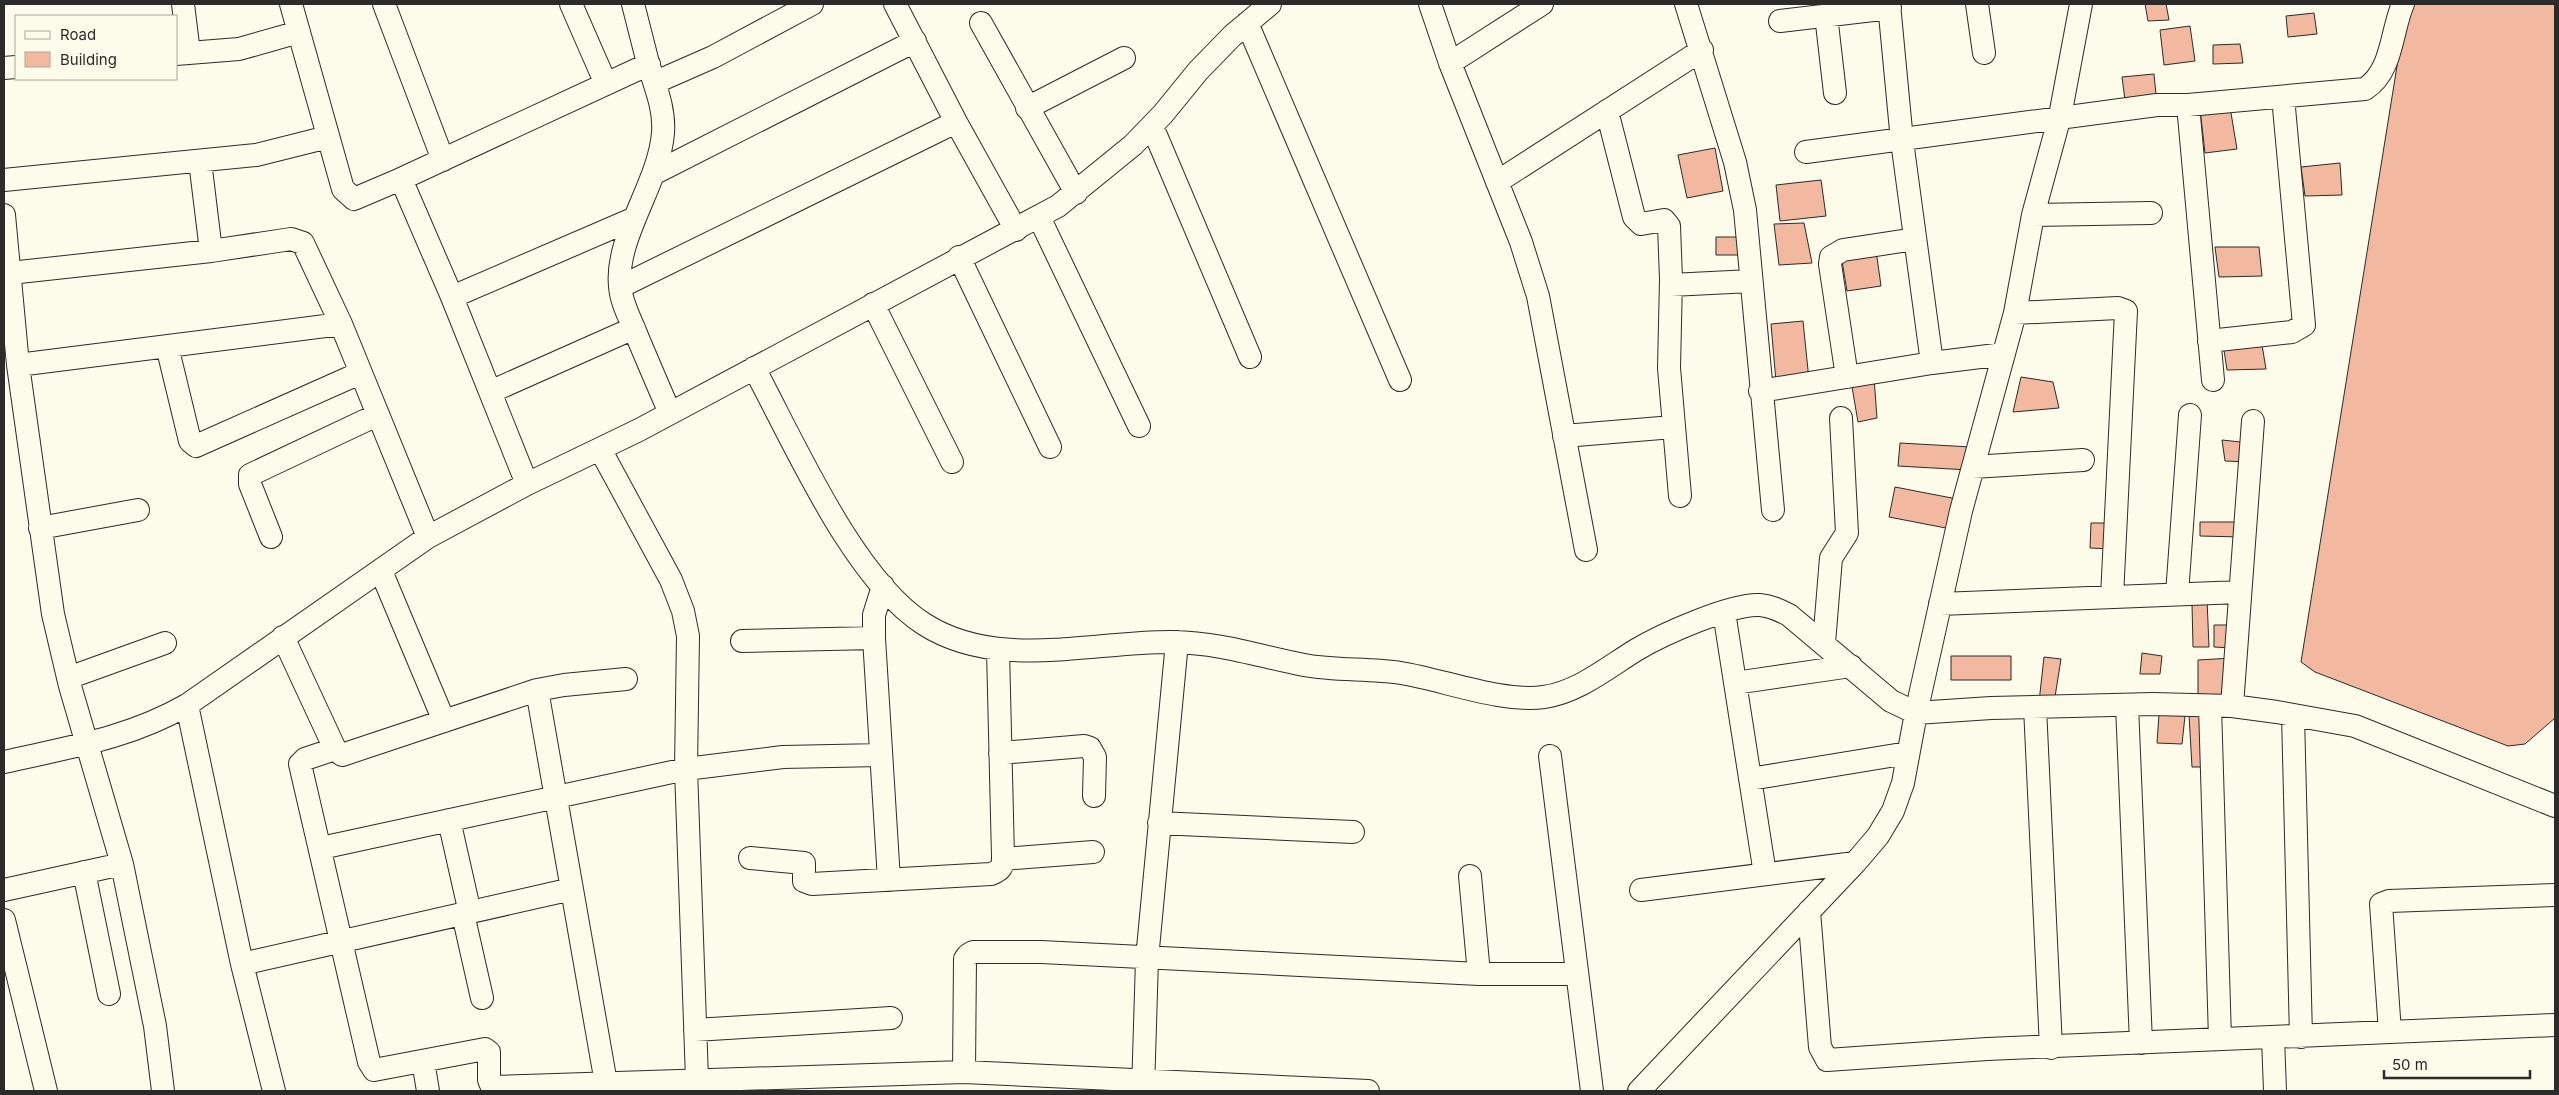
<svg xmlns="http://www.w3.org/2000/svg" width="2559" height="1095" font-family="Inter,sans-serif">
	<rect width="100%" height="100%" fill="#fdfbea"/>
	<path fill="#f2b8a0" stroke="#2b2b2b" d="M2145,4H2166L2169,20L2148,21Z
		M2407,4H2555V718L2525,744L2508,746L2315,672L2301,662Z
		M2314,13L2317,34L2288,37L2286,16Z
		M2190,26L2195,61L2164,65L2160,30Z
		M2240,44L2243,63L2213,64V45Z
		M2154,74L2157,105L2126,108L2122,77Z
		M2230,107L2237,149L2205,153L2200,109Z
		M1715,148L1723,191L1687,198L1678,155Z
		M2340,163L2342,195L2305,196L2301,167Z
		M1821,180L1826,216L1780,221L1776,185Z
		M1804,223L1812,263L1779,265L1774,224Z
		M1716,237H1744V255H1716Z
		M2215,247H2259L2262,276L2219,277Z
		M1876,250L1881,286L1847,291L1841,255Z
		M1803,321L1809,380L1776,382L1771,324Z
		M2261,339L2266,369L2227,370L2223,344Z
		M2021,377L2053,382L2059,408L2013,412Z
		M1874,378L1877,418L1858,422L1851,381Z
		M2222,440L2250,443L2249,462L2225,461Z
		M1900,443L1971,447L1969,470L1898,466Z
		M1895,487L1957,499L1951,529L1889,517Z
		M2200,522H2241V537L2200,536Z
		M2091,523H2111V549L2090,548Z
		M2207,599L2209,647H2193L2192,604Z
		M2214,625H2233V648L2214,647Z
		M2142,653L2162,656L2160,674H2140Z
		M1951,656H2011V680H1951Z
		M2044,657L2061,659L2054,703L2039,702Z
		M2232,658L2228,702L2198,698V660Z
		M2159,714L2185,716L2182,744L2157,743Z
		M2189,715H2210L2209,767H2192Z"/>
	<g fill="none" stroke-linecap="round" stroke-linejoin="round">
		<defs>
			<path id="minor" d="M183,4L189,53
				M291,4L343,189L354,199L401,179
				M384,4L443,160
				M571,4L606,84
				M633,4C638,23 643,43 648,63C655,86 665,109 663,133C659,184 615,237 620,286C621,303 631,320 637,336C648,362 659,388 670,413
				M895,4L956,122L1016,230
				M1430,4L1450,63L1521,242L1538,296L1586,550
				M1686,4L1735,162L1745,210L1773,510
				M1889,4L1902,141L1932,363L2004,354
				M1977,4L1984,53
				M1826,15L1835,93
				M1780,21L1890,8
				M981,23L1076,193
				M1247,23L1400,380
				M176,54L239,49L299,32
				M1450,63L1542,4
				M4,68L16,67
				M656,82L713,57L812,4
				M2188,105L2213,380
				M1027,108L1124,58
				M1607,111L1634,217L1641,224L1664,220L1669,226L1671,279L1669,368L1680,496
				M1152,126L1250,357
				M1806,152L2157,105H2188L2365,89C2393,71 2391,31 2403,4
				M200,161L211,251
				M655,173L915,41
				M4,180L256,155L328,137
				M1497,182L1702,50
				M4,215L18,365L53,614L70,686L122,864L155,1026L163,1091
				M2033,215L2151,213
				M1039,217L1139,426
				M959,257L1050,447
				M10,273L211,251L291,239L303,243L341,324L428,537
				M1671,285L1751,281
				M620,287L956,122
				M452,297L635,218
				M873,304L952,462
				M2015,313L2118,308L2126,311L2112,597
				M2209,341L2292,332L2304,325L2283,97
				M167,346L190,441L196,446L360,373
				M18,365L341,324
				M754,368C794,442 853,579 924,624C997,671 1092,641 1173,642C1222,643 1258,656 1304,665C1336,671 1369,668 1401,673C1444,680 1502,703 1544,697C1578,692 1607,668 1636,650C1661,635 1732,603 1760,605C1771,606 1779,610 1789,615L1891,701L1916,713L1991,708L2153,704L2232,706L2277,712L2355,726L2555,806
				M1847,377L1830,264L1831,257L1843,250L1915,239
				M1760,391L1932,363
				M490,392L634,328
				M1564,436L1673,427
				M600,449L671,580L683,611L688,636L686,769L697,1079
				M1973,467L2083,460
				M527,484L452,297L401,179L649,64
				M40,528L138,510
				M271,537L250,484V475L377,415
				M381,571L444,721
				M883,586L874,615V638L889,880
				M2177,594L2190,415
				M1940,604L2240,592
				M1724,612L1765,874
				M283,637L335,749L342,755L537,690L564,685L626,679
				M742,641L874,638
				M1824,643L1831,558L1847,533L1841,418
				M68,678L165,643
				M1735,683L1851,666
				M537,690L606,1083
				M187,705L242,964L274,1091
				M2127,705L2141,1043
				M2210,706L2220,1039
				M2232,706L2253,421
				M2035,707L2051,1048
				M2293,715L2301,1037
				M335,749L305,759L300,764L369,1062L374,1070L485,1049L489,1052V1080L492,1087L964,1072L1368,1091
				M1000,753L1084,746L1090,748L1095,757L1094,796
				M1550,756L1592,1091
				M4,762C70,747 127,739 187,705L428,537L527,484L639,430L1058,206L1133,145L1163,114L1198,71L1232,36L1270,4
				M1750,779L1908,753
				M449,820L470,913
				M1159,823L1353,832
				M321,848L686,769L783,757L881,755
				M750,858L804,863V881L812,884L991,874C1001,870 1003,867 1003,857L998,650
				M1003,859L1093,852
				M84,872L109,994
				M1470,876L1479,974
				M4,890L122,864
				M1641,890L1855,863
				M1809,911L1820,1047L1827,1060L1987,1049L2555,1025
				M463,914L482,998
				M4,920L46,1091
				M242,964L572,889
				M695,1030L891,1018
				M2390,1032L2381,904L2389,901L2555,895
				M2273,1038L2275,1091
				M423,1061L428,1091
				M964,1072L965,959L968,955L973,952H1041L1479,974H1576
				M1143,1091L1147,959L1177,642
				M1639,1091L1855,863L1878,836L1893,811L1903,783L1916,713L1961,511L2015,313L2033,215L2060,116L2081,4"/>
		</defs>
		<use href="#minor" stroke="#2b2b2b" stroke-width="24"/>
		<use href="#minor" stroke="#fdfbea" stroke-width="22"/>
	</g>
	<rect width="2559" height="1095" fill="none" stroke="#2b2b2b" stroke-width="10"/>
	<rect x="15" y="15" width="162" height="65" fill="#fdfbea" stroke="#a9a89e"/>
	<rect x="25" y="31" width="25" height="8" fill="#fdfbea" stroke="#a9a89e"/>
	<text x="60" y="40" font-size="15" fill="#2b2b2b">Road</text>
	<rect x="25" y="52" width="25" height="15" fill="#f2b8a0" stroke="#a9a89e"/>
	<text x="60" y="65" font-size="15" fill="#2b2b2b">Building</text>
	<path d="M2384 1070v8h146v-8" fill="none" stroke="#2b2b2b" stroke-width="2.5"/>
	<text x="2392" y="1070" font-size="15" fill="#2b2b2b" stroke="#fdfbea" stroke-width="4" paint-order="stroke">50 m</text>
</svg>
